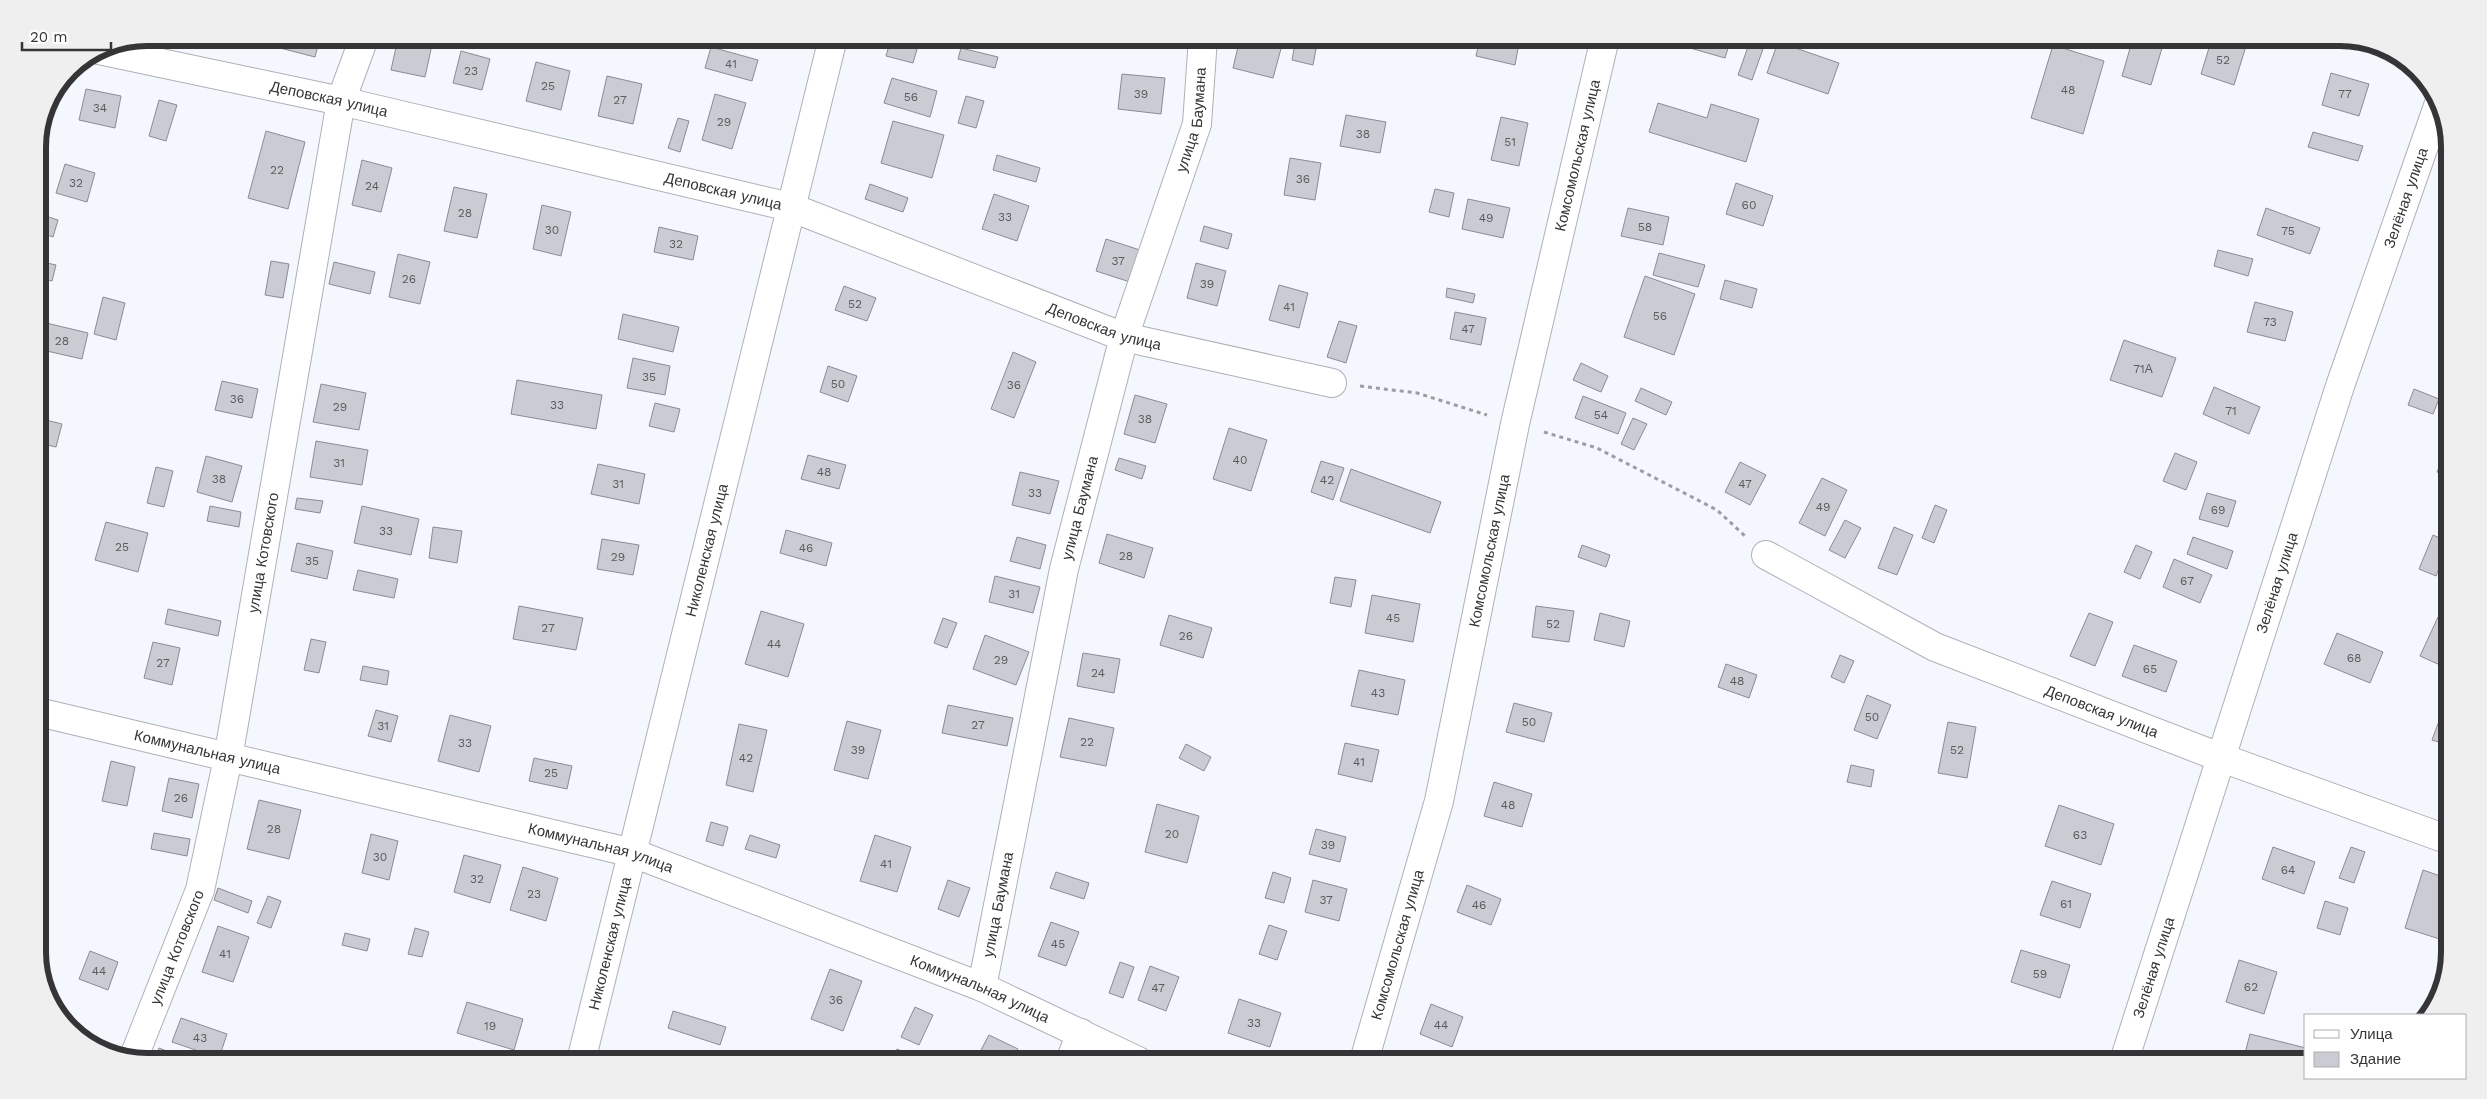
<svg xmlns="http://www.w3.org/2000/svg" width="2487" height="1099" font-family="'Work Sans',sans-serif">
	<rect width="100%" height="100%" fill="#f5f7fe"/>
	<path fill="#cbccd3" stroke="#8a8c92" d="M278,38H320L315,57L276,47Z
		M398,38H420L433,40L425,77L391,70Z
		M1240,38H1251L1282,45L1273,78L1233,68Z
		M1296,38H1318L1313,65L1292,60Z
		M1456,38H1470L1469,45L1454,42Z
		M1480,38H1494L1519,43L1515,65L1476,56Z
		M1678,38H1731L1725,58L1676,44Z
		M2133,38H2165L2151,85L2122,76Z
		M2212,38L2246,46L2234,85L2201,74Z
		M1750,41L1764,46L1752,80L1738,75Z
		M890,42L917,49L913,63L886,56Z
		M1778,42L1839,63L1828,94L1767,73Z
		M2053,45L2104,61L2083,134L2031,118Z
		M711,47L758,60L752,81L705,68Z
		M961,48L998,57L995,68L958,59Z
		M461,51L490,59L482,90L453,83Z
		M536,62L570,71L561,110L526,101Z
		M2331,73L2369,84L2359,116L2322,105Z
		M1122,74L1165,78L1161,114L1118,109Z
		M607,76L642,84L633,124L598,116Z
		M892,78L937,91L930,117L884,103Z
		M86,89L121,96L115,128L79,120Z
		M715,94L746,103L732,149L702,140Z
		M966,96L984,101L976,128L958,123Z
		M159,100L177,105L166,141L149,136Z
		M1658,103L1707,118L1711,104L1759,119L1746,162L1649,132Z
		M1346,115L1386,122L1380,153L1340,146Z
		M1501,117L1528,123L1519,166L1491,160Z
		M678,118L689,121L680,152L668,148Z
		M893,121L944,135L932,178L881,163Z
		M266,131L305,142L288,209L248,198Z
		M2313,132L2363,146L2358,161L2308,147Z
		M997,155L1040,168L1036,182L993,170Z
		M1290,158L1321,163L1315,200L1284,195Z
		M362,160L392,168L381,212L352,205Z
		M65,164L95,173L87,202L56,193Z
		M1736,183L1773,196L1763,226L1726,214Z
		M870,184L908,198L903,212L865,199Z
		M454,187L487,194L477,238L444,231Z
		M1435,189L1454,193L1449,217L1429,212Z
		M994,194L1029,206L1017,241L982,229Z
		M1468,199L1510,208L1503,238L1462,229Z
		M542,205L571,212L561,256L533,249Z
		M1628,208L1669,217L1663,245L1621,236Z
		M2266,208L2320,228L2310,254L2257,235Z
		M39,214L58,220L53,237L38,232Z
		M1204,226L1232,234L1228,249L1200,241Z
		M659,227L698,236L693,260L654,252Z
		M1106,239L1140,250L1130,282L1096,271Z
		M2218,250L2253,259L2248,276L2214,266Z
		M1659,253L1705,265L1698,287L1653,275Z
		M398,254L430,262L420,304L389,297Z
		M38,261L56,265L52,281L38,278Z
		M271,261L289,264L283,298L265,295Z
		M334,262L375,272L370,294L329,284Z
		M1196,263L1226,271L1217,306L1187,298Z
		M1645,276L1695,294L1674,355L1624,337Z
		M2449,278V300L2442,298Z
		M1725,280L1757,289L1752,308L1720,299Z
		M1279,285L1308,293L1299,328L1269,320Z
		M844,286L876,298L867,321L835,310Z
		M1447,288L1475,294L1473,303L1446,297Z
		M103,297L125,303L116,340L94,334Z
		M2255,302L2293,312L2285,341L2247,332Z
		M1455,312L1486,318L1481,345L1450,339Z
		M623,314L679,327L673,352L618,339Z
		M38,321L88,333L82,359L38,349Z
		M1339,321L1357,326L1346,363L1327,357Z
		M2124,340L2176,358L2162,397L2110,380Z
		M1013,352L1036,362L1014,418L991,409Z
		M633,358L670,366L665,395L627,388Z
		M1581,363L1608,376L1601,392L1573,380Z
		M828,366L857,376L848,402L820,392Z
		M517,380L602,395L596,429L511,414Z
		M222,381L258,389L252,418L215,410Z
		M321,384L366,393L359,430L313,422Z
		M2214,387L2260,407L2249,434L2203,414Z
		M1641,388L1672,402L1666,415L1635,401Z
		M2414,389L2439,399L2433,414L2408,405Z
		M1135,395L1167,404L1155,443L1124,434Z
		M1583,396L1626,413L1618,434L1575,418Z
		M655,403L680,409L674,432L649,426Z
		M38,418L62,424L56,447L38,443Z
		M1633,418L1647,424L1634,450L1621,444Z
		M1229,428L1267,440L1251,491L1213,479Z
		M316,441L368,450L362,485L310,477Z
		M2449,444V478L2437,472Z
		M2175,453L2197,462L2186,490L2163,481Z
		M808,455L846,465L839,489L801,479Z
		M206,456L242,466L232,502L197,492Z
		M1119,458L1146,466L1142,479L1115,470Z
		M1321,461L1344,468L1333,500L1311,492Z
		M1740,462L1766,475L1750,505L1725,492Z
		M598,464L645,474L639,504L591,494Z
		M156,467L173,471L164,507L147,503Z
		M1351,469L1441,502L1430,533L1340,501Z
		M1020,472L1059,481L1050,514L1012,505Z
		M1822,478L1847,490L1825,536L1799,523Z
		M2207,493L2236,501L2228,527L2199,519Z
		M297,498L323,501L320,513L295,509Z
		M1935,505L1947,510L1934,543L1922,538Z
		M210,506L241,512L239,527L207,521Z
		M362,506L419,519L411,555L354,543Z
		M1845,520L1861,528L1845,558L1829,550Z
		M106,522L148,533L138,572L95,560Z
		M433,527L462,531L457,563L429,558Z
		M1894,527L1913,535L1897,575L1878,568Z
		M786,530L832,543L826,566L780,553Z
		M1107,534L1153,548L1144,578L1099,563Z
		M2433,535L2449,542L2436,576L2419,569Z
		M1017,537L1046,545L1040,569L1010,561Z
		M2193,537L2233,551L2227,569L2187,554Z
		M602,539L639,545L633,575L597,569Z
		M297,543L333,551L327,579L291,571Z
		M1582,545L1610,555L1606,567L1578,557Z
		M2136,545L2152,552L2140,579L2124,572Z
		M2174,559L2212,575L2200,603L2163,587Z
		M358,570L398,579L394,598L353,590Z
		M995,576L1040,587L1033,613L989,602Z
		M1335,577L1356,580L1351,607L1330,603Z
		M1372,595L1420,604L1413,642L1365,633Z
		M519,606L583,618L576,650L513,639Z
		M1536,606L1574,611L1569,642L1532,637Z
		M168,609L221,621L218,636L165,624Z
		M761,611L804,624L788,677L745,664Z
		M1600,613L1630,621L1624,647L1594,640Z
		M2089,613L2113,622L2095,666L2070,656Z
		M1169,615L1212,628L1203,658L1160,645Z
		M2438,617L2449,622V669L2420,656Z
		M943,618L957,623L947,648L934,643Z
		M2337,633L2383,652L2370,683L2324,664Z
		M985,635L1029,652L1016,685L973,669Z
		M311,639L326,642L319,673L304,670Z
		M153,642L180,648L172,685L144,678Z
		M2134,645L2177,661L2166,692L2122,676Z
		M1083,653L1120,659L1114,693L1077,686Z
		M1840,655L1854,661L1844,683L1831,677Z
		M1726,664L1757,675L1749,698L1718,687Z
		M363,666L389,671L387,685L360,680Z
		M1359,670L1405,680L1398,715L1351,706Z
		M1867,695L1891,705L1877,739L1854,730Z
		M1514,703L1552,713L1544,742L1506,732Z
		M948,705L1013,718L1007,746L942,733Z
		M376,710L398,716L391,742L368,736Z
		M450,715L491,726L479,772L438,761Z
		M1069,718L1114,728L1106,766L1060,757Z
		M847,721L881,730L868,779L834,770Z
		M2439,721L2449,725V745L2432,740Z
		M1948,722L1976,727L1967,778L1938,773Z
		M739,724L767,730L753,792L726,785Z
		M1345,743L1379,750L1372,782L1338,774Z
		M1186,744L1211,757L1204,771L1179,758Z
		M534,758L572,766L567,789L529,781Z
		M111,761L135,767L127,806L102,801Z
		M1851,765L1874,770L1871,787L1847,782Z
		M169,778L199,784L192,818L162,811Z
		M1494,782L1532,794L1522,827L1484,816Z
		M259,800L301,810L289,859L247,849Z
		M1157,804L1199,816L1187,863L1145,852Z
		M2059,805L2114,824L2101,865L2045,846Z
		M711,822L728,827L723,846L706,841Z
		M1316,829L1346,837L1340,862L1309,854Z
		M154,833L190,839L187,856L151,849Z
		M371,834L398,841L389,880L362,873Z
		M750,835L780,845L776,858L745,849Z
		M875,835L911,847L897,892L860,881Z
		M2273,847L2315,862L2304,894L2262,879Z
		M2351,847L2365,852L2354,883L2339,878Z
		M464,855L501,865L490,903L454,892Z
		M523,867L558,878L546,921L510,910Z
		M2423,870L2449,879V942L2405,928Z
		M1056,872L1089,883L1084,899L1050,888Z
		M1273,872L1291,878L1284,903L1265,898Z
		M948,880L970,888L959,917L938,909Z
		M1313,880L1347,889L1339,921L1305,912Z
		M2052,881L2091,894L2080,928L2040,915Z
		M1467,885L1501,899L1491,925L1457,912Z
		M218,888L252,901L248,913L214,900Z
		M268,896L281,901L271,928L257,923Z
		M2325,901L2348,908L2340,935L2317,928Z
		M1051,922L1079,932L1066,966L1038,956Z
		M1269,925L1287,931L1277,960L1259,954Z
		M218,926L249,937L233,982L202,972Z
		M415,928L429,932L422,957L408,954Z
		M345,933L370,939L367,951L342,945Z
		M2021,950L2070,965L2060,998L2011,982Z
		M90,951L118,962L108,990L79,979Z
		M2239,960L2277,972L2264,1014L2226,1002Z
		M1120,962L1134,967L1123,998L1109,993Z
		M1150,966L1179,977L1166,1011L1138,1000Z
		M830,969L862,981L843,1031L811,1019Z
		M1239,999L1281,1013L1270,1047L1228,1033Z
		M467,1002L523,1019L514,1050L457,1033Z
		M1431,1004L1463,1017L1452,1047L1420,1034Z
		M915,1007L933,1015L919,1045L901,1037Z
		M673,1011L726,1027L720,1045L668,1028Z
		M181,1018L227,1034L219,1058L172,1042Z
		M2250,1034L2306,1048V1061H2243Z
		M989,1035L1018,1049L1011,1061H975Z
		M159,1048L192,1061H154Z
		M897,1049L919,1059L918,1061H891Z
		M675,1054L698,1061H673Z"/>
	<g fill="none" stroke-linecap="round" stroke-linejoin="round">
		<defs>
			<g id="minor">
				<path id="s1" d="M99,50L341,101L790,207L1124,337L1332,383"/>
				<path id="s2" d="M1766,555L1935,647L2222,758L2449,840"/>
				<path id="s3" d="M38,712L633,853L982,987L1138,1061"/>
				<path id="s4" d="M982,987L1064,569L1124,337L1197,124L1203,38"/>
				<path id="s5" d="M133,1059L200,890L228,758L341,101L364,38"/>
				<path id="s6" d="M581,1061L833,38"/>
				<path d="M1070,1061L1081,1033"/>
				<path id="s7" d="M1364,1061L1439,801L1515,424L1605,38"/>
				<path id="s8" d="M2124,1061L2340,386L2438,106"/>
			</g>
		</defs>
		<use href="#minor" stroke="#afb0b7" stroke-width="30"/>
		<path stroke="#9c9da2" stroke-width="3" stroke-dasharray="4 4" stroke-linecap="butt" d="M1360,386L1417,393L1487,415
			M1544,432L1597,448L1717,510L1745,536"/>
		<use href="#minor" stroke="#fff" stroke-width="28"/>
	</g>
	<g text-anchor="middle" stroke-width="5" stroke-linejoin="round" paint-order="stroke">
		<g font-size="12" fill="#5a5b5f">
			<text x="2223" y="64">52</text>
			<text x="731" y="68">41</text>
			<text x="471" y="75">23</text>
			<text x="548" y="90">25</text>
			<text x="2068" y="94">48</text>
			<text x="1141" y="98">39</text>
			<text x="2345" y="98">77</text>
			<text x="911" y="101">56</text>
			<text x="620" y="104">27</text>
			<text x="100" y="112">34</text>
			<text x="724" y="126">29</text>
			<text x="1363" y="138">38</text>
			<text x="1510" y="146">51</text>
			<text x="277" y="174">22</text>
			<text x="1303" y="183">36</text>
			<text x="76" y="187">32</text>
			<text x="372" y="190">24</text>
			<text x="1749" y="209">60</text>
			<text x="465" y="217">28</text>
			<text x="1005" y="221">33</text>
			<text x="1486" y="222">49</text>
			<text x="1645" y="231">58</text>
			<text x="552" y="234">30</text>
			<text x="2288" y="235">75</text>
			<text x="676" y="248">32</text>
			<text x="1118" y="265">37</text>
			<text x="409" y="283">26</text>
			<text x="1207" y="288">39</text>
			<text x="855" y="308">52</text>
			<text x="1289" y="311">41</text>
			<text x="1660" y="320">56</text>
			<text x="2270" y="326">73</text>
			<text x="1468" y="333">47</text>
			<text x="62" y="345">28</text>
			<text x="2143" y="373">71А</text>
			<text x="649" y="381">35</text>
			<text x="838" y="388">50</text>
			<text x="1014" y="389">36</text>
			<text x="237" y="403">36</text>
			<text x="557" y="409">33</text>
			<text x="340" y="411">29</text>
			<text x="2231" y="415">71</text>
			<text x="1601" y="419">54</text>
			<text x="1145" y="423">38</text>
			<text x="1240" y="464">40</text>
			<text x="339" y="467">31</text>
			<text x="824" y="476">48</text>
			<text x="219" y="483">38</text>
			<text x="1327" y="484">42</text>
			<text x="618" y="488">31</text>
			<text x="1745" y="488">47</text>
			<text x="1035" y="497">33</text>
			<text x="1823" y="511">49</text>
			<text x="2218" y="514">69</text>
			<text x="386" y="535">33</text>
			<text x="122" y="551">25</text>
			<text x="806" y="552">46</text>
			<text x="1126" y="560">28</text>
			<text x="618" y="561">29</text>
			<text x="312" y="565">35</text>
			<text x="2187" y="585">67</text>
			<text x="1014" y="598">31</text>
			<text x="1393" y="622">45</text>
			<text x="1553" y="628">52</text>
			<text x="548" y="632">27</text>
			<text x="1186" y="640">26</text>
			<text x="774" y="648">44</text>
			<text x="2354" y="662">68</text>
			<text x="1001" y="664">29</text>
			<text x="163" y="667">27</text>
			<text x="2150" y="673">65</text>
			<text x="1098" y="677">24</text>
			<text x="1737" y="685">48</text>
			<text x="1378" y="697">43</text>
			<text x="1872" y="721">50</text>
			<text x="1529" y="726">50</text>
			<text x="978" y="729">27</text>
			<text x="383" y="730">31</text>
			<text x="1087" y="746">22</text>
			<text x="465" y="747">33</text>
			<text x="858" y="754">39</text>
			<text x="1957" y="754">52</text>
			<text x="746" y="762">42</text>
			<text x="1359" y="766">41</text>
			<text x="551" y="777">25</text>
			<text x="181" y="802">26</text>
			<text x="1508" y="809">48</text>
			<text x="274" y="833">28</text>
			<text x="1172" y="838">20</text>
			<text x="2080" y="839">63</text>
			<text x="1328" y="849">39</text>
			<text x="380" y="861">30</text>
			<text x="886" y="868">41</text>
			<text x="2288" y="874">64</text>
			<text x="477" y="883">32</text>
			<text x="534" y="898">23</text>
			<text x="1326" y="904">37</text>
			<text x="2066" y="908">61</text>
			<text x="1479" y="909">46</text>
			<text x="1058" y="948">45</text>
			<text x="225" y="958">41</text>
			<text x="99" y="975">44</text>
			<text x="2040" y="978">59</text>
			<text x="2251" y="991">62</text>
			<text x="1158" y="992">47</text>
			<text x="836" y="1004">36</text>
			<text x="1254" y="1027">33</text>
			<text x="1441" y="1029">44</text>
			<text x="490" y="1030">19</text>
			<text x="200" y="1042">43</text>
		</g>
		<g font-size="15" fill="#353538" stroke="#fff">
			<text dy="5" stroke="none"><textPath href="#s1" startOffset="235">Деповская улица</textPath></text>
			<text dy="5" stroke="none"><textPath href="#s4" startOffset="894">улица Баумана</textPath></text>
			<text dy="5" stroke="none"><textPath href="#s7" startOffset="931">Комсомольская улица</textPath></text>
			<text dy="5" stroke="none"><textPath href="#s1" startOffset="640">Деповская улица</textPath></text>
			<text dy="5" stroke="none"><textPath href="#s8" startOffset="908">Зелёная улица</textPath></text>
			<text dy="5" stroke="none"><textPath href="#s1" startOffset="1045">Деповская улица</textPath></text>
			<text dy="5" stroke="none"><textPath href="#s4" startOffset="489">улица Баумана</textPath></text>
			<text dy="5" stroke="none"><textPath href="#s6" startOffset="526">Николенская улица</textPath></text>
			<text dy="5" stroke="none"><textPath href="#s7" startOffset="526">Комсомольская улица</textPath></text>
			<text dy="5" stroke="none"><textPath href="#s5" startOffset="525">улица Котовского</textPath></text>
			<text dy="5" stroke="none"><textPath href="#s8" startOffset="502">Зелёная улица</textPath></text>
			<text dy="5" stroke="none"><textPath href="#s2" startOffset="371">Деповская улица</textPath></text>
			<text dy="5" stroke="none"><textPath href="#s3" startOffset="174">Коммунальная улица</textPath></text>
			<text dy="5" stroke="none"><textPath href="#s3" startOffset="579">Коммунальная улица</textPath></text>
			<text dy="5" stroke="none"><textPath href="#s4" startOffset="84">улица Баумана</textPath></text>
			<text dy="5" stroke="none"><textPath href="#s6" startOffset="121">Николенская улица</textPath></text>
			<text dy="5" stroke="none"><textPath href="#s7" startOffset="121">Комсомольская улица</textPath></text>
			<text dy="5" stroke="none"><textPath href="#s5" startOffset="120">улица Котовского</textPath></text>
			<text dy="5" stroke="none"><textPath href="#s8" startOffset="98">Зелёная улица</textPath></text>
			<text dy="5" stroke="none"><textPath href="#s3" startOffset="984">Коммунальная улица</textPath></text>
		</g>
	</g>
	<path d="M0 0H2487V1099H0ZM147 46H2340A101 101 0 0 1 2441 147V952A101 101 0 0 1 2340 1053H147A101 101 0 0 1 46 952V147A101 101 0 0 1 147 46Z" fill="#efefef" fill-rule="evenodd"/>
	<path fill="none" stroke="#353538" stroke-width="6" d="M147 46H2340A101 101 0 0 1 2441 147V952A101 101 0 0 1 2340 1053H147A101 101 0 0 1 46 952V147A101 101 0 0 1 147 46Z"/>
	<rect x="2304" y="1014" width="162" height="65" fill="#ffffff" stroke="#aeaeaf"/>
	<rect x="2314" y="1030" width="25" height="8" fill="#ffffff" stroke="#aeaeaf"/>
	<text x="2350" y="1039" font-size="15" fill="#353538">Улица</text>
	<rect x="2314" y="1052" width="25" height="15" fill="#cbccd3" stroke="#aeaeaf"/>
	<text x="2350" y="1064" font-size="15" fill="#353538">Здание</text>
	<path d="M22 42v8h89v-8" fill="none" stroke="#353538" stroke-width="2.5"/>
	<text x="30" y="42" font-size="15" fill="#353538" stroke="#ffffff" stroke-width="4" paint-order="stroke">20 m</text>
</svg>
